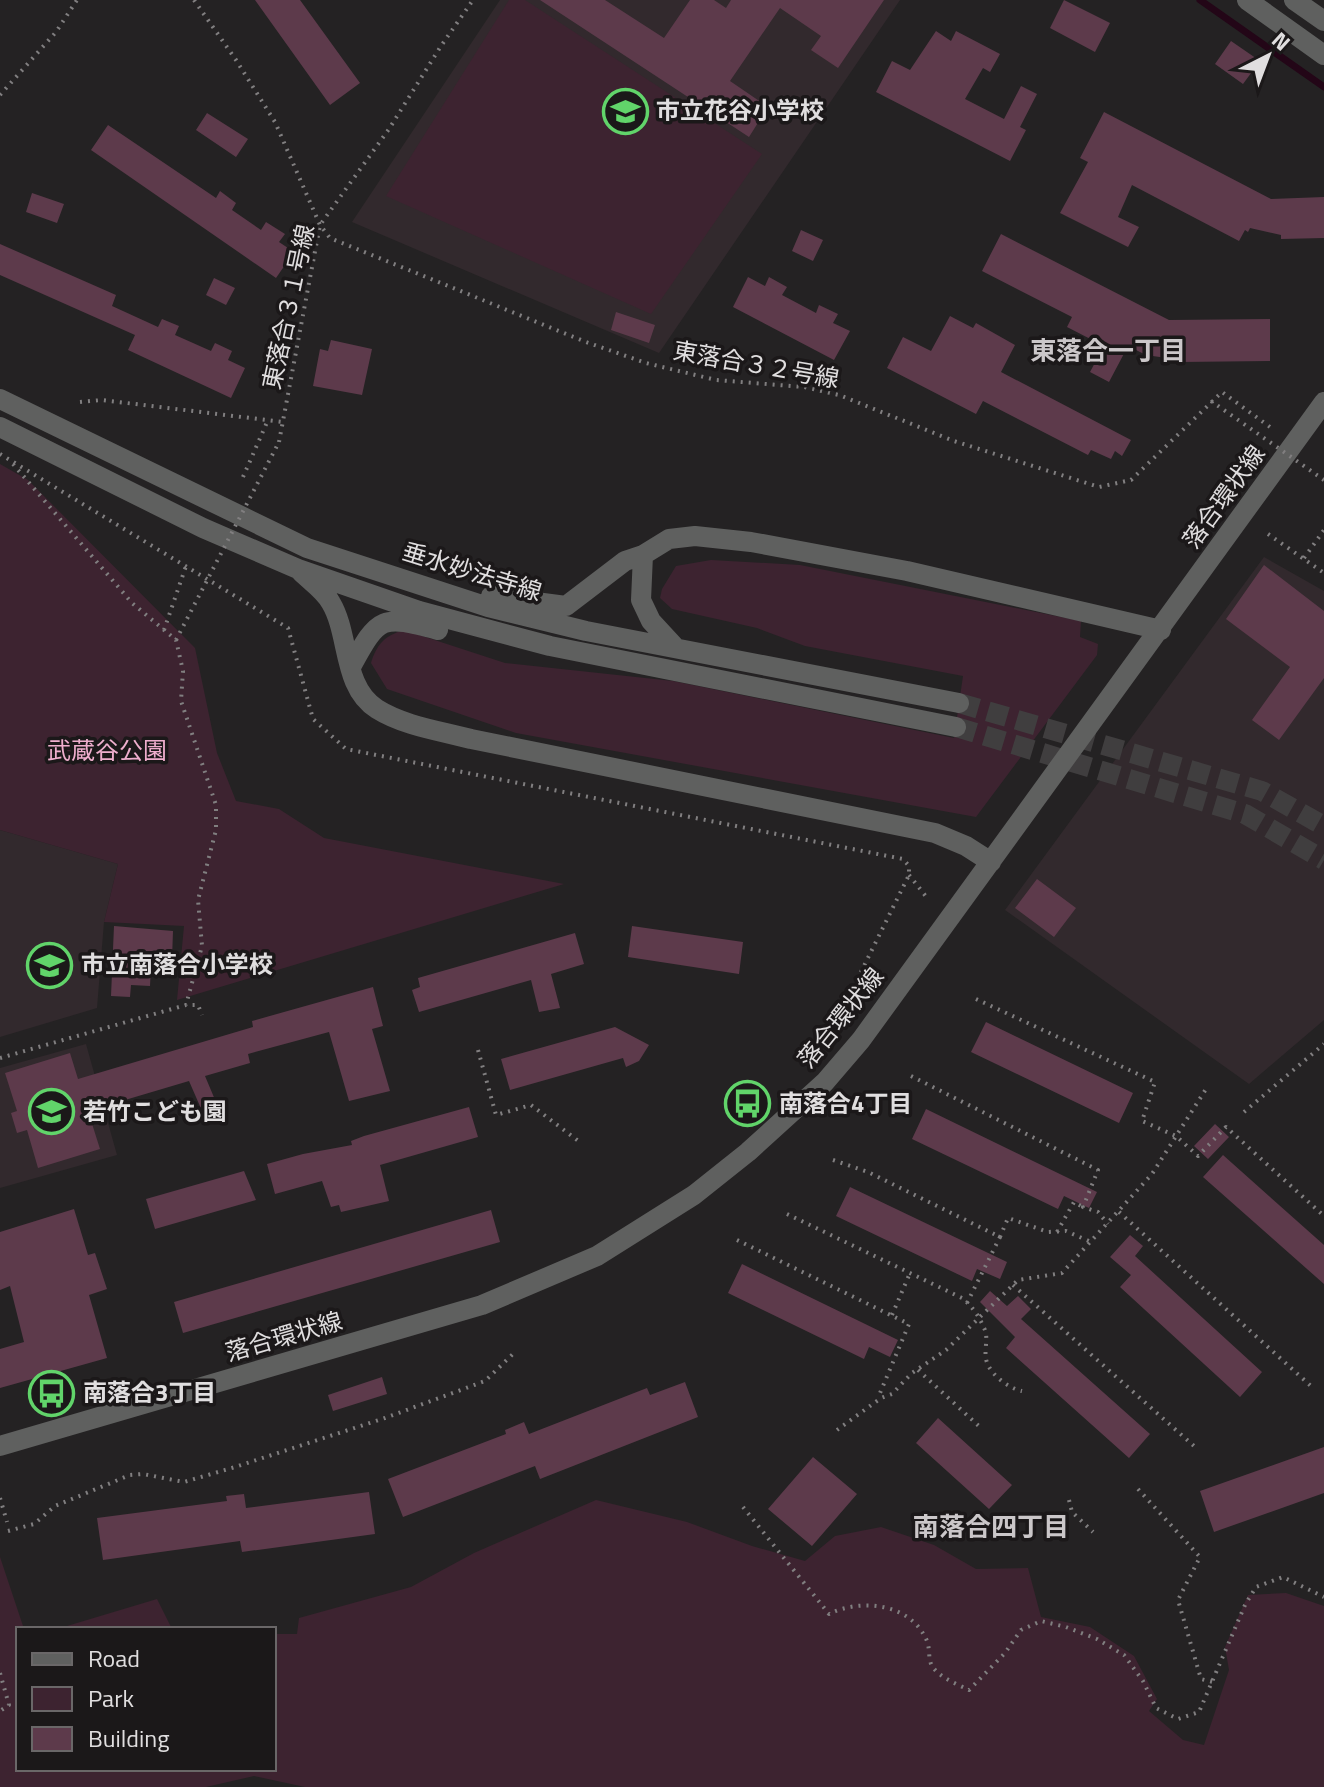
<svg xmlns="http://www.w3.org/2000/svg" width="1324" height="1787" font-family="'Titillium Web','Noto Sans JP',sans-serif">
	<rect width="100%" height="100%" fill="#242223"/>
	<path fill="#32292d" d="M500,0H900L659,353L352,222Z
		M1264,557L1324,591V1020L1249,1084L1005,910Z
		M0,830L118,864L104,922L97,1008L0,1037Z
		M86,1044L117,1155L0,1188V1068Z"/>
	<path fill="#3d2330" d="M509,0H525L762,154L651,314L386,196Z
		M0,464L28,480L195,648L217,753L236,801L279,809L324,838L564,884L177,1000L184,926L104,922L118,864L0,830Z
		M711,560L800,565L1081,621L1080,637L1098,644L1097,655L976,817L516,733L387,689L371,663C377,644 384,636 404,630L505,663L673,681L954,738L963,676L805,646L757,628L672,609L660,598L662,589L676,566Z
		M596,1500L687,1522L752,1546L805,1561L835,1536L881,1527L934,1545L976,1569L1028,1568L1041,1617L1090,1627L1134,1656L1157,1699L1149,1711L1183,1740L1204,1745L1229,1670L1225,1647L1248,1595L1286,1593L1324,1606V1787H305L254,1776L206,1787H0V1557L24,1629H18V1769H274V1634H297L299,1618L411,1587L474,1553Z
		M157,1599L172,1629H57Z"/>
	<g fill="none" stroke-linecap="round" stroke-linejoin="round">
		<path stroke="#230617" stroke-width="7" d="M1200,0L1324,87"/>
	</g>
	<path fill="#5d3a4b" d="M255,0H300L360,83L330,105Z
		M540,0H605L664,38L690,0H714L726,8L731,0H884L838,68L811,50L821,36L780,8L730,81L768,107L749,137Z
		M1064,0L1110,23L1095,52L1050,28Z
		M936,31L951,41L956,31L1000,54L990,72L983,68L965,99L1004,119L1021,86L1037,94L1020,127L1026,130L1010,161L876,92L892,61L910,70Z
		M1231,41L1260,61L1243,84L1215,64Z
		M1104,112L1271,199L1324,197V238L1281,239V235L1250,228L1248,232L1245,230L1239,241L1132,185L1118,217L1139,227L1128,247L1060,213L1088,162L1080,158Z
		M207,113L248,139L236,157L196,130Z
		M108,125L216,198L220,191L236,203L232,210L261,230L266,222L285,234L279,242L294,252L276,278L91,150Z
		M32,193L64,204L57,223L26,212Z
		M801,230L823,240L813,261L792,251Z
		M1001,234L1169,320L1270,319V361L1180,362V360L1146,355L1128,346L1109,382L1090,372L1104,346L1067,327L1072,317L982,271Z
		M0,244L116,295L112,306L158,327L162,319L179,326L175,335L211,351L215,343L232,351L228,360L245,368L231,398L128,350L135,335L0,275Z
		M748,277L765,286L769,277L787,287L782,295L816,313L819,305L838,314L833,323L850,331L834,360L733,307Z
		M214,278L235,288L226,305L206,295Z
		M616,312L655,325L649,343L611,330Z
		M950,316L973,328L976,323L1015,345L1001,372L1131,440L1122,456L1115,451L1111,459L1091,450L1088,455L983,401L976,414L887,368L903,337L931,351Z
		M331,340L372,349L362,395L313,386L320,349L328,351Z
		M1264,565L1324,611V678L1279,740L1252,720L1290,667L1226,619Z
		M1037,879L1076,908L1054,937L1015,908Z
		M114,926L173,931L172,959L159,958V966H151L150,986L131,985L130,997L111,996Z
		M632,926L743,942L739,974L628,957Z
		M575,933L584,964L551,974L560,1008L539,1012L531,980L419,1012L412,990L420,987L418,978Z
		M373,987L383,1026L372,1029L390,1091L349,1101L329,1032L248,1054L250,1063L205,1076L221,1114L206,1120L189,1081L88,1111L100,1149L38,1168L27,1130L17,1133L11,1113L17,1111L5,1073L70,1053L78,1079L253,1027L252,1021Z
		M986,1022L1133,1093L1119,1123L971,1052Z
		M615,1027L649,1045L639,1061L626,1067L623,1058L510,1090L501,1059Z
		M469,1107L478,1137L380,1165L389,1201L341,1212L339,1205L331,1207L322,1181L275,1194L267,1164L303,1154L352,1145L351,1141L364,1136Z
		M926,1109L1097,1192L1089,1208L1064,1196L1058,1209L912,1139Z
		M1215,1124L1229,1137L1208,1159L1194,1146Z
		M1223,1155L1324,1245V1284L1203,1177Z
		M244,1171L256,1200L155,1229L146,1199Z
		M850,1187L1007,1262L1000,1279L977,1269L972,1281L836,1216Z
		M74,1209L88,1255L95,1253L107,1289L89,1295L107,1358L0,1388V1349L24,1342L10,1286L0,1290V1232Z
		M491,1210L500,1242L183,1333L174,1302Z
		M1130,1235L1143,1246L1135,1256L1262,1372L1240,1397L1120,1287L1131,1275L1110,1257Z
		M742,1264L898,1340L890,1357L869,1347L864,1359L728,1293Z
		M990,1291L1007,1306L1018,1296L1031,1309L1021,1319L1150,1434L1129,1458L1006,1348L1015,1337L980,1302Z
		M382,1377L387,1394L333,1411L328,1395Z
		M685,1382L698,1417L540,1479L535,1466L403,1517L388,1479L506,1434L505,1430L524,1422L529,1434L647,1388L650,1395Z
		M938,1418L1012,1485L989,1509L916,1443Z
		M1324,1447V1493L1214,1532L1200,1491Z
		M813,1457L857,1494L812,1546L768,1509Z
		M369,1492L375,1534L242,1552L240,1541L103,1560L97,1518L227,1501L226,1496L244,1494L246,1508Z"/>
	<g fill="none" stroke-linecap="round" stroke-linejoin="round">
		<path stroke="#403e3f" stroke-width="20" stroke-dasharray="20 10" stroke-linecap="butt" d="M959,703L1262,791L1324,826
			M956,727L1245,814L1324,860"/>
		<path stroke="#817f80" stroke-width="4" stroke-dasharray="2 6" stroke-linecap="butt" d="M194,0L236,60L275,122L320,225L330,238L586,342L646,363L716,380L804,387L839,395L954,441L1099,487L1131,480L1222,392L1270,427
			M0,95L56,32L77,0
			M80,402L102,400L283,422
			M279,442L320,225L389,129L441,46L473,0
			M0,454L288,628L313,719L346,749L903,859L909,866V875L859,976L862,982
			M13,464L132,603L176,640L183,671L181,701L216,805V830L198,900L202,946L186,1005
			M243,477L268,420
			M1268,534L1324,573
			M1304,558L1324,530
			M164,630L186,566
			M909,875L928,899
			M976,999L1155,1082L1142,1121L1176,1136L1198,1156L1226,1127L1324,1216
			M478,1050L496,1115L531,1105L581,1143
			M0,1058L186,1005H198L202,1015
			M911,1076L1098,1170L1083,1207L1098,1212L1108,1224
			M1244,1112L1324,1044
			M833,1160L868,1172L1000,1237L1008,1218L1048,1232L1066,1231L1091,1242
			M1119,1212L1312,1387
			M787,1214L962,1298C972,1306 979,1316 984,1328C989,1337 984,1349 986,1359C989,1374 1008,1388 1022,1391
			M1057,1232L1074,1202L1083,1207
			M737,1240L909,1324L880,1393L881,1398
			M1013,1285L1194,1446
			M967,1303L1000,1237
			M892,1315L910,1273
			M918,1370L981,1428
			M837,1430L881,1398L892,1394L912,1373L946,1350L1018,1280L1062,1273L1152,1174L1206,1089
			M1138,1489L1200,1557L1178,1600L1201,1679L1213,1682
			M0,1498L7,1522
			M1069,1500L1072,1512L1093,1532
			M743,1507L829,1614C861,1598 911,1603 927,1641C930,1648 928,1659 932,1666C940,1678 957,1684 969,1690L1005,1653L1021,1630L1041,1621L1066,1627L1097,1639L1124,1655L1143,1681L1156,1708L1178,1719L1199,1712L1245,1605L1256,1587L1283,1577L1324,1597
			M8,1531L34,1524L55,1506L130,1475L143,1474L184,1482L235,1467L385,1418L485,1381L515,1352
			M0,1673L9,1705L0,1711"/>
		<path stroke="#5f605f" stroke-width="20" d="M1247,0L1324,55
			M1294,0L1324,21
			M0,399L307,548L488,607L586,631L959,703
			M0,427L203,528L298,569L419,611L550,646L956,727
			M643,555L641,600L651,621L675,647
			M301,572C310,581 325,591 331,603C350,635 342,687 377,709C404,726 441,731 471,739L935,833L966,846L991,862
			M491,596L566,606L625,561L643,555L669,539L695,536L751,542L907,571L1161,630
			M351,667C379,615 382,615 438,630
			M0,1446L482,1305L597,1256L694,1195L748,1152L825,1082L861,1040L1324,402"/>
		<path stroke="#817f80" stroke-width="4" stroke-dasharray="2 6" stroke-linecap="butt" d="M1211,401L1324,480
			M176,640L279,442"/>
	</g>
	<defs>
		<symbol id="school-ring" viewBox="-11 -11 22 22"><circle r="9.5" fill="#1b1819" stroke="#61d46a" stroke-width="1.5"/><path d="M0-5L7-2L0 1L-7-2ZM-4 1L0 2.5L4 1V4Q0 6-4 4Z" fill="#61d46a"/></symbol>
		<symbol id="bus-ring" viewBox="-11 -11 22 22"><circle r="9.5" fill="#1b1819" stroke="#61d46a" stroke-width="1.5"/><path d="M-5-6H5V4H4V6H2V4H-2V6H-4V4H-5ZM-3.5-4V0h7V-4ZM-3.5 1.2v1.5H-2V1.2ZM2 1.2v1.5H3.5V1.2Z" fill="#61d46a"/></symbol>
	</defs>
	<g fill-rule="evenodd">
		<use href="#school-ring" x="600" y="86" width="51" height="51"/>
		<use href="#school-ring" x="24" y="940" width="51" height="51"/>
		<use href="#bus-ring" x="722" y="1078" width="51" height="51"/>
		<use href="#school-ring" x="26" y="1086" width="51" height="51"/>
		<use href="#bus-ring" x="26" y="1368" width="51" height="51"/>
	</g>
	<g text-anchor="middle" stroke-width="7" stroke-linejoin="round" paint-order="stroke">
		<g font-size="24" font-weight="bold" fill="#e0dedf" stroke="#1b1819" text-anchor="start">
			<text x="656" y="119">市立花谷小学校</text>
			<text x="81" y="973">市立南落合小学校</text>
			<text x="779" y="1112">南落合4丁目</text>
			<text x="83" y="1120">若竹こども園</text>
			<text x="83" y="1401">南落合3丁目</text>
		</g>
		<g font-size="24" fill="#e0dedf" stroke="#1b1819">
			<text transform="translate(289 307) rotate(-78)" y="8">東落合３１号線</text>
			<text transform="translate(756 365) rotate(10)" y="8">東落合３２号線</text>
			<text transform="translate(1224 497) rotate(-54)" y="8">落合環状線</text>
			<text transform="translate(472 572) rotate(17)" y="8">垂水妙法寺線</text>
			<text transform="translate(841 1018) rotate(-51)" y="8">落合環状線</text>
			<text transform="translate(284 1337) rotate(-16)" y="8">落合環状線</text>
		</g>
		<g font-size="24" fill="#eeaecd" stroke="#1b1819">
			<text x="107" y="759">武蔵谷公園</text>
		</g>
		<g font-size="26" font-weight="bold" fill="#cbc7c9" stroke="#1b1819">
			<text x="1108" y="360">東落合一丁目</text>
			<text x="991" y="1536">南落合四丁目</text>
		</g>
	</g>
	<rect x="16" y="1627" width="260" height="144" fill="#1b1819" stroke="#6a6768" stroke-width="2"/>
	<rect x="32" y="1653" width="40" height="12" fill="#5f605f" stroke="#6a6768" stroke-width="2"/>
	<text x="88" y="1667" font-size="24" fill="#e0dedf">Road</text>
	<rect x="32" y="1687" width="40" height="24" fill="#3d2330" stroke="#6a6768" stroke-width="2"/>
	<text x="88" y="1707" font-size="24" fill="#e0dedf">Park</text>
	<rect x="32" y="1727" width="40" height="24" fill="#5d3a4b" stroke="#6a6768" stroke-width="2"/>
	<text x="88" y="1747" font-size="24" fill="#e0dedf">Building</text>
	<g transform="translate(1268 56) rotate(42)" stroke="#1b1819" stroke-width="6" paint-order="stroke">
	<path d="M0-6L14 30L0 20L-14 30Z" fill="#e0dedf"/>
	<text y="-12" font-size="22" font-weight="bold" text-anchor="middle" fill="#e0dedf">N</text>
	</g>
</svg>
